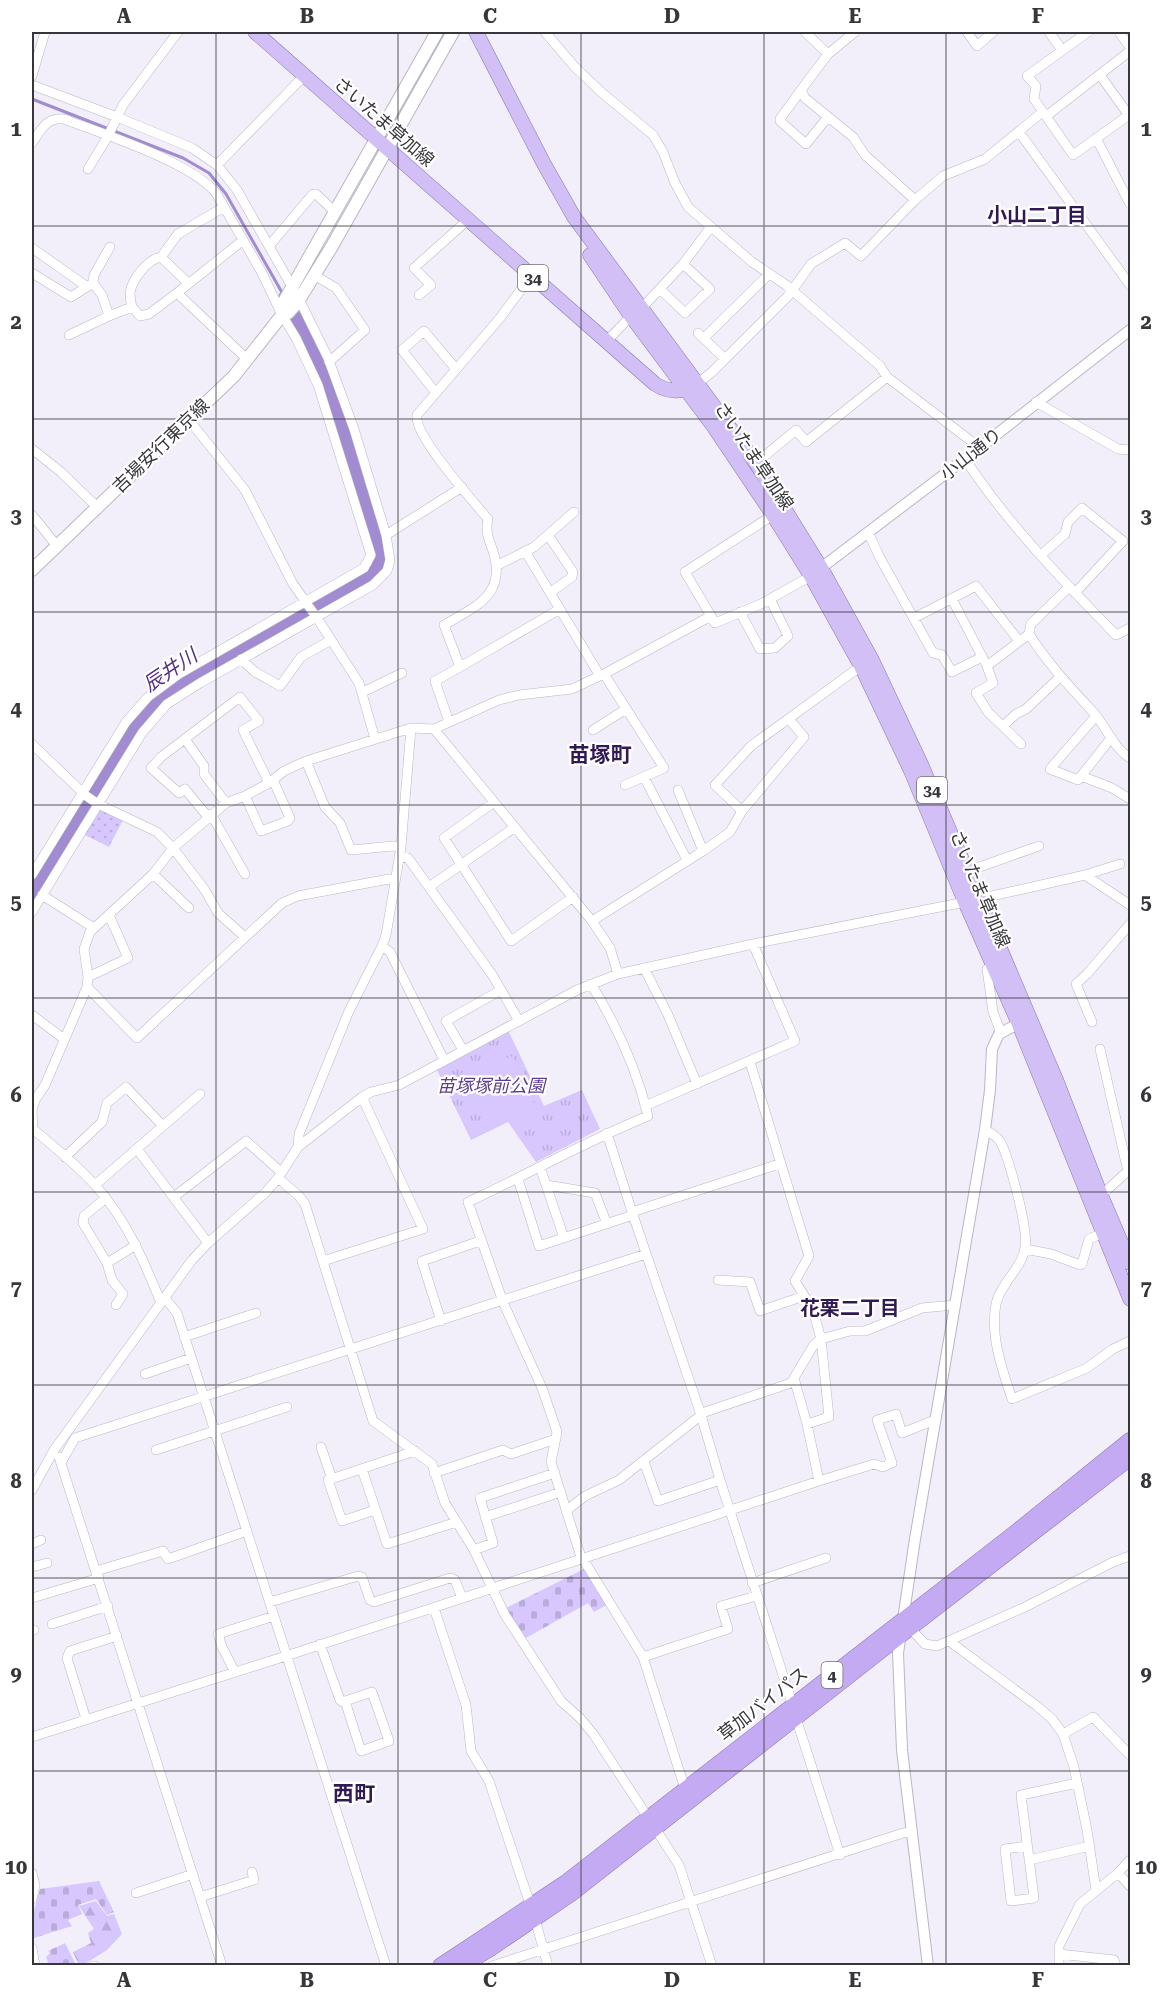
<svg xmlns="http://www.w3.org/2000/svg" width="1162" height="1997" font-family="'Roboto Serif','Noto Sans JP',serif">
	<defs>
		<pattern id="grass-dots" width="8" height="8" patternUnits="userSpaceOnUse" patternTransform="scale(1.5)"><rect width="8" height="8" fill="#d8c7fe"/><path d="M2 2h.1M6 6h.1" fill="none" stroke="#baacda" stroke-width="1.8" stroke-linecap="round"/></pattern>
		<pattern id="forest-firs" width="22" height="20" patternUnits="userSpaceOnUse" patternTransform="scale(1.5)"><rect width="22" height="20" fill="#d8c7fe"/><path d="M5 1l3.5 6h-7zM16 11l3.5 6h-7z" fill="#baacda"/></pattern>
		<pattern id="cemetery-stones" width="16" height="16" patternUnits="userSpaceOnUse" patternTransform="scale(1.5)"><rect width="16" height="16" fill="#d8c7fe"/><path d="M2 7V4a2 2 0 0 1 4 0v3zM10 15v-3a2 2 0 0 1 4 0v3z" fill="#baacda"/></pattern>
		<pattern id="park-tufts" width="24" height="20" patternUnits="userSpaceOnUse" patternTransform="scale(1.5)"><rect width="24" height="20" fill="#d8c7fe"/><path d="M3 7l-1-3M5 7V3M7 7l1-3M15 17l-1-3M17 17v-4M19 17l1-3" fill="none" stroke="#baacda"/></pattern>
	</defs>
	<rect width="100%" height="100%" fill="#f2effa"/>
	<path fill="url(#grass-dots)" d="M102,810L123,820L109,847L83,834L98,811Z"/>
	<path fill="url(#forest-firs)" d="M96,1901L107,1916L114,1914L122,1934L107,1950L83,1965H79L73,1952L91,1943L88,1933L94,1929L79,1906Z"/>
	<path fill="url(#cemetery-stones)" d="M586,1568L608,1604L594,1612L588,1603L526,1638L506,1608Z
		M99,1881L114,1912L107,1915L96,1899L78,1905L82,1914L68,1920L72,1926L34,1938L32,1918L40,1889Z
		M65,1943L76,1965H49L46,1957L50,1953L48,1951Z"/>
	<path fill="url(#park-tufts)" d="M509,1032L544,1106L582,1090L600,1129L536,1162L508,1122L471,1140L437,1070Z"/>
	<path fill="#d8c7fe" d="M503,1051L507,1058L513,1056L539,1114L510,1123C505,1119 504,1112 498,1109C485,1101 444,1103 461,1073Z"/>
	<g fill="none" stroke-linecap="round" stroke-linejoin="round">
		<path stroke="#a28cd1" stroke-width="3" d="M32,99L183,158L209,173L226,194L284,296"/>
		<path stroke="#a28cd1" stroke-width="16" d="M32,893L129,734L152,705L171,689L372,574L378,570L381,562V549L365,496L336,406L315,356L286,298"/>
		<defs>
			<path id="minor" d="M545,32L574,66L601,92L653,135L663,152L675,183L688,207L752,262L786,285L880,366L887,377L975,444L978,449
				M805,32L828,54
				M855,32L828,54L801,90L805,98L853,137L865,155L915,200
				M967,32L977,46L993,32
				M1049,32L1062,50
				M1088,32L1027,76L1036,86L1034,99L1073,155L1129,115
				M1119,32L1130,47
				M1100,75L1130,117
				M32,76L45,32
				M32,85L117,117L192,148L217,165L237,190L299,299L328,358L354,429L386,535L390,560L387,571L373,585L200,683L167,704L142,733L32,912
				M801,90L780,119V121L806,144L828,117
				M1019,132L1130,285
				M1096,138L1130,204
				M32,143C41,130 46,117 64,119C103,134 191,162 216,193L262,273L282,315L296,338L318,385L371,555L364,568L179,674L148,697L126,722L32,875
				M217,165L304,76
				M88,169L108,136L123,105L178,32
				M242,241L177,293L248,360
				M269,246L313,194H316L335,212
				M32,248L86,286
				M161,257L178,234L224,207
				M32,273L71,297L93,283L94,275L110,247
				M314,275L336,288L365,330L329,362
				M93,283L102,295L109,316
				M660,289L685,313L710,289L683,264
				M419,295L431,285L414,268L469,219
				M132,307C131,303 130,297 130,293C132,279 148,259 161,257L188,283
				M641,309L683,264L710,228
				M698,333L725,359
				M69,335L109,316L132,307L140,316L149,314L177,293
				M704,338L769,274
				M607,341L631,316
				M698,383L712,372L788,296L811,264L845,243L861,256L915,200L943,176L985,159L1040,114H1049L1130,51
				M436,393L402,350L424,331L456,369
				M1036,402L1118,449L1130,450
				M189,420L245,490L293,584L317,618L359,683L375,739
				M32,449L61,472L97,507
				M965,459C1008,524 1062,580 1116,635L1130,628
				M756,463L796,430L806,442L887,377
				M32,515L57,546
				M868,532L880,558L933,653L942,655L952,672L982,657
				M386,535L462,487
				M548,535L573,572L572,577L551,592
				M525,551L600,676
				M1041,555L1065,534L1068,522L1082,508L1123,541L1075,593
				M498,565L534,547L574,512
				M952,599L987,666L993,683L976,693L988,712L1021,744
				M740,612L760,649L775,648L788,636L770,599
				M711,616L685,572L773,515
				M914,618L976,586L1019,641
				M1029,634C1048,664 1071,688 1095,714C1106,728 1115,749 1130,758
				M241,659L255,672L280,686L301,657L331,640
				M987,666L1029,634L1031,624L1069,587
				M460,667L560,609
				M604,674L664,768L625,785
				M363,692L402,673
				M1096,716L1050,769L1078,780L1111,738
				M449,722L435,681L460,667L444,625C476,606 507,595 493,551C489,540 485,531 488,519C473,501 413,435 417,415L500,318L531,276
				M1003,726L1016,714L1026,709L1060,677
				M434,729L499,700L519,695L572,689L604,674L711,616L715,623L761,604L811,576
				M593,730L626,709
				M185,739L204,766V774L226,803
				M32,744L82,792
				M306,761L325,807L340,823L351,850L393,846L401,847
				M1081,776L1112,788L1130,799
				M644,777L687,860
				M678,790L703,851
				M82,793L98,804L157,832L173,848L205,890L218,913L245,937
				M245,796L261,831L288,821L290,818L273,780
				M494,802L444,838L511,941L573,897
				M742,811L715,785L751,746L861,666
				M211,814L245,874
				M208,817L185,789L179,793L151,768L161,757L240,697L259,721L243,730L269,783
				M399,856L408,858L493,976L519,1021
				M968,871L1039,846
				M153,874L189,908
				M1085,875L1130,905
				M429,887L515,827
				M42,895L94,928
				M592,921L703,851L730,832L742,811L804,737L789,719
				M382,946L390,952L444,1060
				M994,966L987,969L993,1012L1001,1033
				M644,968L668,1015L697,1084
				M88,977L128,958L109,915
				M591,984C616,1024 637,1070 648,1116C586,1141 529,1174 468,1202L503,1302L542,1388L553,1420L557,1432L551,1462L580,1554L643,1657L685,1789
				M87,987L137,1038L282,903L298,896L389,879L395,880
				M32,1015L64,1039
				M1092,1022L1076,984L1087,974L1130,924
				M1100,1049L1128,1172
				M463,1050L446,1021L501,990
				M750,1062L809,1256L795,1281L813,1310L821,1339L829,1417L807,1424
				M645,1106L795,1041L753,944
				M985,1130C991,1133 996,1136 1000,1141C1009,1158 1029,1230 1025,1248C1022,1268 1000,1284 996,1304C990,1336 1002,1369 1012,1399L1087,1368L1113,1349L1130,1341
				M607,1133L632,1212L701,1415L720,1480L793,1706
				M298,1147L362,1097L371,1092L399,1085L577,990L618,974L753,944L965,902L1085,875L1120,864
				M137,1149L208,1243
				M65,1157L102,1122L107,1103L126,1087L163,1126
				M540,1167L564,1238
				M278,1178L299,1196L305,1204L373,1421L432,1464L445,1503L474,1550L505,1615L561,1701L580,1718L594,1735L679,1865L712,1966
				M518,1179L539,1246L633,1215
				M95,1185L200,1094
				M546,1185L595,1193L607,1224
				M1100,1193L1107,1190L1130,1169
				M174,1197L246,1141L281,1172
				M106,1198L84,1216L83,1223L107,1263
				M632,1212L779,1164
				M1025,1249L1051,1254L1080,1265L1082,1264L1089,1239L1103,1233
				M323,1261L423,1229L362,1097
				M718,1280L750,1282L760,1311L804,1296
				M165,1298L177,1313L386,1966
				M161,1303C144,1261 126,1219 95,1185C77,1165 54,1147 33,1129L32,1111L35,1100L45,1085L87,987L88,977L84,949L90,932L153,874L173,848L226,803L245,796L269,783L284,771L306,761L411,728L434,729L592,921L610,948L618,974
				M116,1305L123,1294L112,1280L107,1263L136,1245
				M441,1321L422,1261L480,1241
				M184,1337L256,1313
				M145,1374L191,1358
				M794,1378L807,1424L819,1481
				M321,1447L332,1479
				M156,1450L287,1407
				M59,1457L222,1966
				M62,1461L75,1438L646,1254
				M644,1462L658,1501L720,1480
				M362,1469L387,1544L457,1522
				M434,1473L503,1450L511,1454L556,1439
				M32,1490L54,1450L192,1260L208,1243L266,1192L278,1178L298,1147L299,1134L349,1011L382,946L386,935L401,847L411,728
				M375,1510L342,1521L328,1480L415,1451
				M566,1511L585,1496L619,1480L705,1412L791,1383L813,1346L821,1339L850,1331H865L922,1308L955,1305
				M485,1517L561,1492
				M32,1544L41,1540
				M474,1550L493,1543L480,1498L555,1473
				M32,1567L47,1563
				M96,1571L163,1551L168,1559L247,1531
				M752,1583L826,1558
				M32,1598L99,1578
				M270,1602L358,1576L362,1577L370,1600L374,1602L450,1578L455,1580L462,1598
				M434,1608L466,1705L471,1751L489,1781L535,1919L548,1966
				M52,1624L108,1606
				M908,1626L925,1644L937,1646L1025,1607L1113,1562L1130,1556
				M32,1631L34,1630
				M949,1641L1037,1706L1052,1719L1063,1734L1074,1767L1087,1830L1096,1890
				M320,1644L340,1700L343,1702L345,1701L372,1692L389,1741L361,1751L345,1701
				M643,1657L728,1629L721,1606L756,1596
				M235,1672L222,1647L218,1634L274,1616
				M796,1718L840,1855
				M86,1719L67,1658L70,1651L117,1636
				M1063,1734L1093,1717L1130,1755
				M32,1737L286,1656L819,1481L874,1464L883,1467L892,1463L877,1420L896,1414L902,1433L935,1420
				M1027,1846L1005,1849L1011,1901L1034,1898L1021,1795L1077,1783
				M1029,1860L1090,1846
				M32,1873L35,1885L32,1899
				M1118,1873L1130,1886
				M136,1893L193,1874
				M200,1897L254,1880L252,1872
				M32,1948L35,1966
				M1059,1954L1114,1960L1116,1966
				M93,1966H95
				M492,1966L903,1833L912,1832
				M1059,1966V1946L1080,1904L1118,1873L1130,1860"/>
			<path id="tertiary" d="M817,571L978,449L1130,330
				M928,1966L902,1750L898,1653L915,1539L985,1130L990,1090L992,1049L999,1034L1025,1020"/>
			<path id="secondary" d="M282,315L288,313L297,303L331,248L453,32
				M32,570L234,376L282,315V305L437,32"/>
			<path id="primary" d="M255,32L655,384C666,391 678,393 690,387
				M476,32L544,164L574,217L756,463L821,568L872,660L921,764L979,899L1057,1082L1100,1193L1130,1263
				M590,255L631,316L714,427L773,515L811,576L861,666L911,771L965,902L1018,1022L1130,1299"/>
			<path id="trunk" d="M440,1966L565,1883L1016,1532L1130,1440
				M462,1966L490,1949L571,1894L901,1635L1130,1458"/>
		</defs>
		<use href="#minor" stroke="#bab7c2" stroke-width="10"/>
		<use href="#tertiary" stroke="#bab7c2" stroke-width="12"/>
		<use href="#secondary" stroke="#bab7c2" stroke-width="14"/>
		<use href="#primary" stroke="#8874b0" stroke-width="15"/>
		<use href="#trunk" stroke="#8874b0" stroke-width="16"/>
		<use href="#minor" stroke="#fff" stroke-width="9"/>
		<use href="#tertiary" stroke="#fff" stroke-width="10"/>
		<use href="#secondary" stroke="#fff" stroke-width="12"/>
		<use href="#primary" stroke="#d2bff6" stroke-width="14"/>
		<use href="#trunk" stroke="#c3aaf3" stroke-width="15"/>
	</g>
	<path fill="none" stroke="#37363a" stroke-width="1.5" stroke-opacity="0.55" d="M216,32V1966M398,32V1966M581,32V1966M764,32V1966M946,32V1966M32,226H1130M32,419H1130M32,612H1130M32,805H1130M32,998H1130M32,1192H1130M32,1385H1130M32,1578H1130M32,1771H1130"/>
	<g text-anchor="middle" stroke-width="4.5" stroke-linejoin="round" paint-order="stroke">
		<g fill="#fff" stroke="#737275" stroke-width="1.5">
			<rect x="518" y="265" width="30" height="26" rx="4.5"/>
			<rect x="917" y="777" width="30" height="26" rx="4.5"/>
			<rect x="821.5" y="1662" width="21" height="26" rx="4.5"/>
		</g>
		<g font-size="16" font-weight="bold" fill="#37363a">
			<text x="533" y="284">34</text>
			<text x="932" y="796">34</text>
			<text x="832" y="1681">4</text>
		</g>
		<g font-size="18" fill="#37363a" stroke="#fff">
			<text transform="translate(384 122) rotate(41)" y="6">さいたま草加線</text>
			<text transform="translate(161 446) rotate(-44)" y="6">吉場安行東京線</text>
			<text transform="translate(971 454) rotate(-38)" y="6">小山通り</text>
			<text transform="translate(754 456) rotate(56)" y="6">さいたま草加線</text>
			<text transform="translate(980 889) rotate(67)" y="6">さいたま草加線</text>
			<text transform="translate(763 1704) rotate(-38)" y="6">草加バイパス</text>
		</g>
		<g font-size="18" font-style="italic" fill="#5c3c8f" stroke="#fff">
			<text x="491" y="1092">苗塚塚前公園</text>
		</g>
		<g font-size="20" font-weight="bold" fill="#311953" stroke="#fff">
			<text x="1037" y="222">小山二丁目</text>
			<text x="850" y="1315">花栗二丁目</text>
		</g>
		<g font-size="20" font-style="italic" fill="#533184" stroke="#fff">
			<text transform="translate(170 670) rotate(-34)" y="7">辰井川</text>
		</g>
		<g font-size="21" font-weight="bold" fill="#311953" stroke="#fff">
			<text x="600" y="762">苗塚町</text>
			<text x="354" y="1801">西町</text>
		</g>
	</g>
	<rect width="1162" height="1997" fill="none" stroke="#ffffff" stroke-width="66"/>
	<rect x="33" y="33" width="1096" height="1931" fill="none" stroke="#37363a" stroke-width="2"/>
	<g font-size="20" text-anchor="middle" font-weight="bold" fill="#37363a">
		<text x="124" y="23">A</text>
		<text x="307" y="23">B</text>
		<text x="490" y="23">C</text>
		<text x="672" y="23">D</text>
		<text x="855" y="23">E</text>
		<text x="1038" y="23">F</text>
		<text x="16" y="136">1</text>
		<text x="1146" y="136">1</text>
		<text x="16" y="329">2</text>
		<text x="1146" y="329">2</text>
		<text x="16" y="523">3</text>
		<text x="1146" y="523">3</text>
		<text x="16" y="716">4</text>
		<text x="1146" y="716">4</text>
		<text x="16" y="909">5</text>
		<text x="1146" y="909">5</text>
		<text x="16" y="1102">6</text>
		<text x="1146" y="1102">6</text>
		<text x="16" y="1295">7</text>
		<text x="1146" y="1295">7</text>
		<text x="16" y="1488">8</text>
		<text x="1146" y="1488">8</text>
		<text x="16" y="1681">9</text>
		<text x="1146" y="1681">9</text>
		<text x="16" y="1874">10</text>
		<text x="1146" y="1874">10</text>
		<text x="124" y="1987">A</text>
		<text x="307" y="1987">B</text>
		<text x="490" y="1987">C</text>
		<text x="672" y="1987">D</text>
		<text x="855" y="1987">E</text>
		<text x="1038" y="1987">F</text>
	</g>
</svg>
